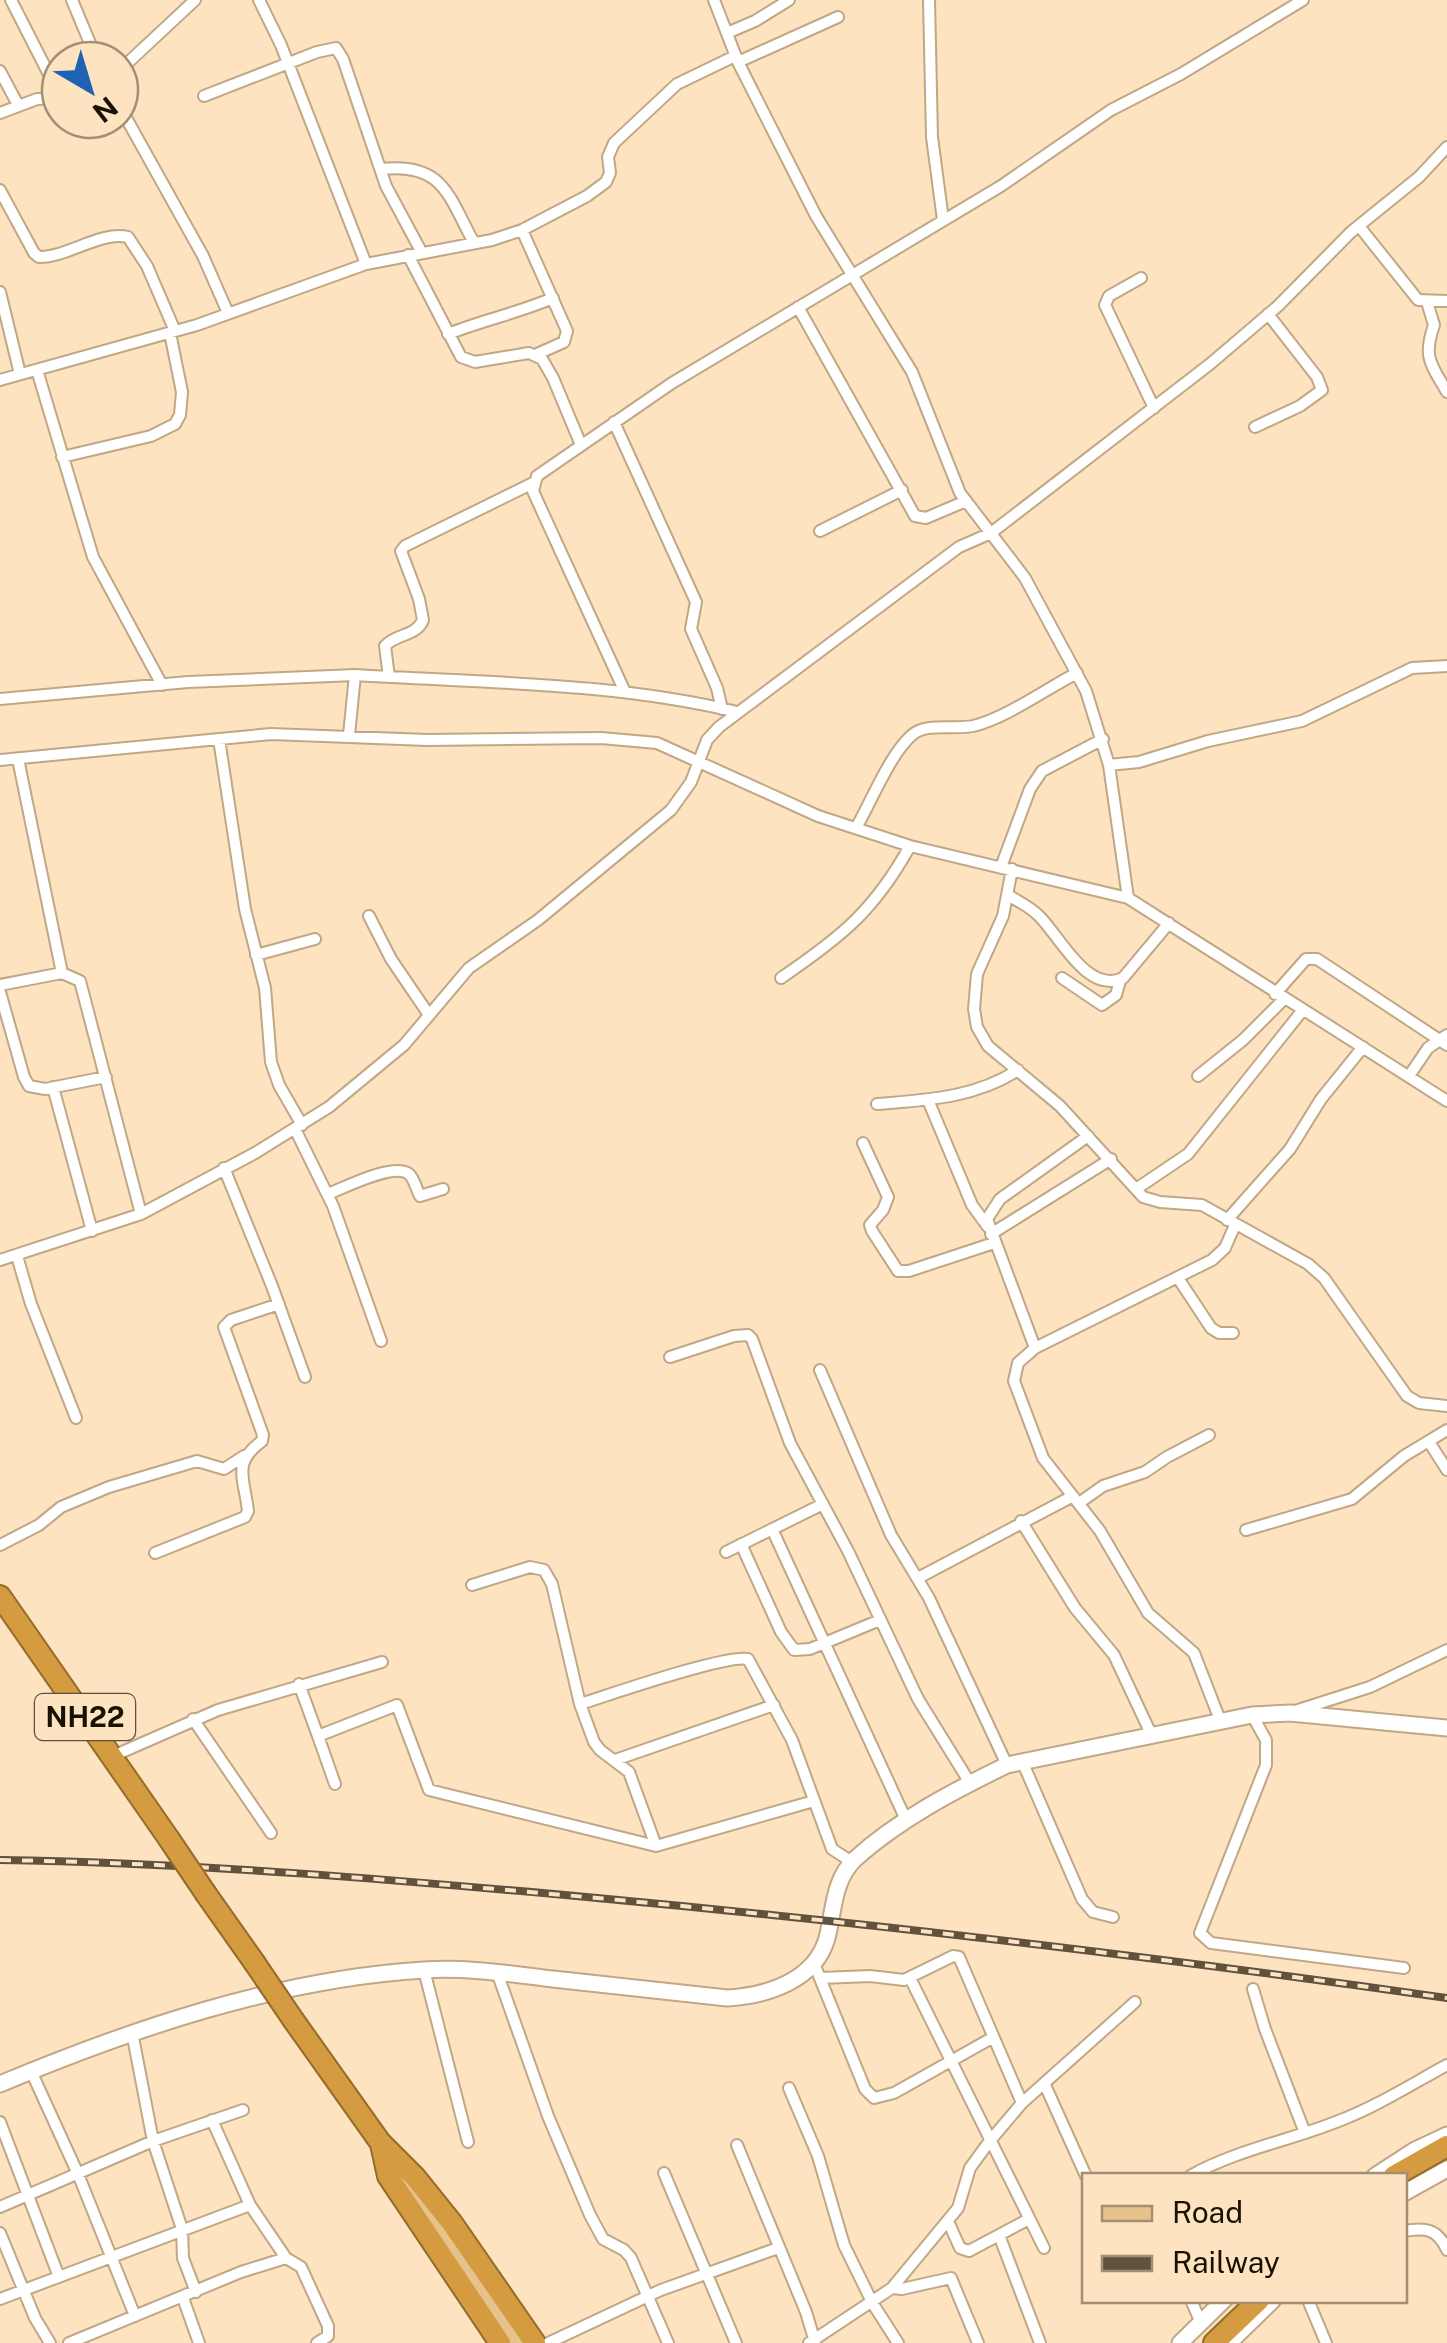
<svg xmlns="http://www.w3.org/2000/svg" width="1447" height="2343" font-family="'Public Sans',sans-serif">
	<rect width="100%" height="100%" fill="#fde3bf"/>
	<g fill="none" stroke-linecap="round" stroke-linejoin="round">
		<defs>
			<path id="street" d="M11,0L60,96
				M72,0L97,60
				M259,0L281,45L366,264
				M714,0L738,62L816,216L912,372L960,493L1025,578L1086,691L1109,765L1128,898
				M929,0L932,137L943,220
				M727,33L755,21L789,0
				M738,62L838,17
				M120,70L195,0
				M0,71L18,105
				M204,96L317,52L336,48L343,59L386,186L422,253
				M120,107L203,256L228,313
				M0,113L37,99L60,98
				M381,169C443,162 448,195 474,243
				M0,190L34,253L39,257C69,257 99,231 128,237L147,266L175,331
				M1359,226L1418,300L1447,301
				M522,230L567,331L564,342L535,355
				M408,255L461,357L475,362L529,353L542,359L553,378L581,445
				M1141,278L1109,296L1105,305L1154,408
				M0,292L20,374
				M1427,302L1434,325C1423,357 1430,363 1447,392
				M798,307L915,516L926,518L966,501
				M448,334C483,320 518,313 553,298
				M37,370L93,557L162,685
				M0,380L197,325L366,264L492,240L522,230L587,196L606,182L610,173L608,157L614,143L677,84L735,56
				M614,422L696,602L691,629L717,688L722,709
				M1255,427L1300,406L1322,390L1317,377L1268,314
				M62,457L151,436L175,424L180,415L182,392L170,333
				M820,531L902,490
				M389,677L385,646C396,633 416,637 423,620L419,599L401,551L405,546L533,483
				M625,692L537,500L533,491L537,476L672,383L1001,186L1111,110L1181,74L1303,0
				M0,699L188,682L355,675
				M349,735L355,675C482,683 613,682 737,712
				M219,739L245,909L265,988L271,1062L279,1085L302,1125
				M18,759L62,973
				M0,760L271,734L427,740L601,738L657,743L818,816L910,846L1128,898L1447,1101
				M1109,765L1139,762L1208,741L1302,721L1412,668L1447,666
				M856,828C871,802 890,754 912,735C927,722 954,730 973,726C1006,718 1046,689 1077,673
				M1001,867L1030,789L1042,771L1103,739
				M1012,869L1003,916L977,974L974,1009L977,1027L988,1046L1060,1106L1143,1197L1160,1202L1202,1205L1308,1264L1324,1278L1407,1396L1419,1403L1447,1406
				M1008,895C1019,902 1031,907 1040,917C1060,937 1088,995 1123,978L1169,923
				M369,916L391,959L429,1015
				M256,955L315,939
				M781,978C841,937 874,911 910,846
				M1062,978L1102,1005L1116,995L1120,981
				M0,985L62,973L80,981L141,1214
				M0,992L24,1077L29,1086L45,1089L106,1077
				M1275,994L1306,959H1317L1447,1045
				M1198,1076L1243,1040L1284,999
				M1409,1076L1428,1048L1447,1035
				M53,1087L92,1231
				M928,1100L972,1205L988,1227
				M877,1104C926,1100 975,1098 1018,1070
				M295,1129L333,1206L381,1341
				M863,1143L888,1197L883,1210L870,1225L872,1231L898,1271H909L994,1243
				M224,1168L272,1286L305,1377
				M1136,1189L1188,1154L1302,1011
				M328,1194C344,1188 394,1162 409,1174C414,1178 417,1191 420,1196L443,1189
				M1227,1220L1290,1149L1321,1099L1363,1047
				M991,1234L1111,1159
				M17,1256L31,1304L76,1418
				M0,1260L141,1214L255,1153L329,1107L404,1045L469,968L538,920L671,810L691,782L707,740L719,727L959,547L991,533L1210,364L1278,306L1351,232L1419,177L1447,147
				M1178,1278L1211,1328L1219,1333H1233
				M1035,1348L987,1219L1000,1199L1088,1136
				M670,1357L734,1336L748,1335L752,1339L790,1443L848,1551L918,1699L970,1783
				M820,1370L891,1535L929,1598L1007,1765
				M1429,1442L1447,1470
				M1079,1503L1103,1486L1145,1472L1167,1457L1209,1435
				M1021,1521L1075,1608L1114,1655L1152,1736
				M772,1529L907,1822
				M1246,1530L1352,1499L1404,1456L1447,1430
				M741,1544L781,1632L794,1650L810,1649L880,1620
				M0,1545L39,1525L61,1507L109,1487L197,1461L224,1469L244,1456
				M726,1552L823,1504
				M155,1553L245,1517L248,1511C244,1477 232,1463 262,1441L263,1435L224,1327L231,1320L279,1304
				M918,1578L1073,1496
				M472,1585L530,1567L544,1570L552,1584L580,1704L594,1742L600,1750L629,1772L656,1846
				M299,1684L318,1736
				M580,1704C609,1695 726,1654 748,1659L792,1740L832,1849L852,1862
				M1295,1711L1370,1687L1447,1650
				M1252,1715L1266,1740V1765L1200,1933L1211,1943L1219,1944L1404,1968
				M193,1719L271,1833
				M1220,1720L1194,1653L1148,1613L1100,1531L1043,1458L1014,1381L1018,1363L1035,1348L1212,1260L1225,1248L1235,1225
				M113,1756L218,1710L382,1662
				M615,1760L774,1705
				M1022,1761L1082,1899L1093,1912L1113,1917
				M335,1784L318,1736L397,1705L429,1790L656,1846L814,1801
				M813,1961L865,2089L874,2098L894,2093L992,2038
				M424,1970L468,2142
				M497,1972L548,2116L590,2215L603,2239L624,2250L631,2258L668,2343
				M821,1978L870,1976L904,1980L953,1956L959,1957L1022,2103
				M910,1978L1044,2248
				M1253,1989L1265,2029L1305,2133
				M132,2032L153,2141L182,2229L183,2258L196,2292
				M31,2071L78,2174L135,2316
				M1045,2085L1086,2176
				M789,2088L818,2156L844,2245L873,2304L898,2343
				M212,2120L250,2205L286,2258
				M0,2122L59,2277
				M737,2145L806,2312L815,2342
				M664,2173L736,2343
				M1190,2176C1236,2150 1288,2141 1336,2122C1376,2107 1410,2085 1447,2065
				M0,2207L153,2141L243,2110
				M948,2221L960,2248L969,2251L1029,2219
				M1404,2231C1425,2227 1438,2229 1447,2250
				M0,2233L35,2318L50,2343
				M999,2235L1040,2343
				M892,2288L902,2289L951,2278L978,2343
				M183,2298L199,2343
				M0,2299L250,2205
				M1191,2300L1201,2323
				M1308,2300L1326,2343
				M69,2343L241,2272L286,2258L301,2267L328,2326V2336L317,2343
				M548,2343L661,2290L778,2248
				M809,2343L892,2288L958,2208L970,2168L989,2142L1022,2103L1135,2002"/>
			<path id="secondary" d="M0,2084C134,2028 278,1979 424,1970C467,1967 511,1974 553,1979C611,1985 669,1992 727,1998C766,1996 815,1981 827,1938C834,1911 833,1880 855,1859C898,1820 955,1790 1007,1765L1252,1715L1290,1713L1447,1728
				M1375,2176L1415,2150L1447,2135
				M1404,2193L1447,2169
				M1180,2343L1224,2300
				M1229,2343L1273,2300"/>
			<path id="primary" d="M405,2179L519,2343"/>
			<path id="highway" d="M0,1596L169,1839
				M206,1894L254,1962
				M294,2021L380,2142L415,2177L452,2223L535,2343
				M381,2144L388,2176L500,2343
				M1394,2176L1447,2146
				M1214,2343L1259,2300"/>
		</defs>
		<use href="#street" stroke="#c0a785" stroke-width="14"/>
		<use href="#secondary" stroke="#c0a785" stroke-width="19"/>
		<use href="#primary" stroke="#946b2b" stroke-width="21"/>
		<use href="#highway" stroke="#946b2b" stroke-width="24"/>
		<use href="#street" stroke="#fff" stroke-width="10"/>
		<use href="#secondary" stroke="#fff" stroke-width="15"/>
		<use href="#primary" stroke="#e6c38c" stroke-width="18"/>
		<use href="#highway" stroke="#d59b40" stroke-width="20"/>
		<defs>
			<path id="rail" d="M0,1860C200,1863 398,1880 597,1898C881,1924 1164,1958 1447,1998"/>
		</defs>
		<use href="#rail" stroke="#60523e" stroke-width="8"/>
		<use href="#rail" stroke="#fde3bf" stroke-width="4" stroke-dasharray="11" stroke-linecap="butt"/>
		<defs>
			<path id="highway-bridge" d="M169,1839L206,1894
				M254,1962L294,2021"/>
		</defs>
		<use href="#highway-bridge" stroke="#946b2b" stroke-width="24" stroke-linecap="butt"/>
		<use href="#highway-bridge" stroke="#d59b40" stroke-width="20"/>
	</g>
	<g text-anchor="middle" stroke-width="9" stroke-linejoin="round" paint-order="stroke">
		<rect fill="#fde3bf" stroke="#5e503d" stroke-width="2.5" x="35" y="1694" width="100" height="46" rx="8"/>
		<g font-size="28" font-weight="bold" fill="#1a1105">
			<text x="85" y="1727">NH22</text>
		</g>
	</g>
	<rect x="1082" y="2173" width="325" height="130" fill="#fde3bf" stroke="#a28f75" stroke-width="2.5"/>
	<rect x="1102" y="2206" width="50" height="15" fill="#e6c38c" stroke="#a28f75" stroke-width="2.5"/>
	<text x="1172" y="2223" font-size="30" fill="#1a1105">Road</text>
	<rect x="1102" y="2256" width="50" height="15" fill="#60523e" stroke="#a28f75" stroke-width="2.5"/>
	<text x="1172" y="2273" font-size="30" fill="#1a1105">Railway</text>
	<g transform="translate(90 90) rotate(142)"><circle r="48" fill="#fde3bf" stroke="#a28f75" stroke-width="2.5"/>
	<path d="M0-8L18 38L0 25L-18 38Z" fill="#1e63b3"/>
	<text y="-15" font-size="28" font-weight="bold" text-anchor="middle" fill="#1a1105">N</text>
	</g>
</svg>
